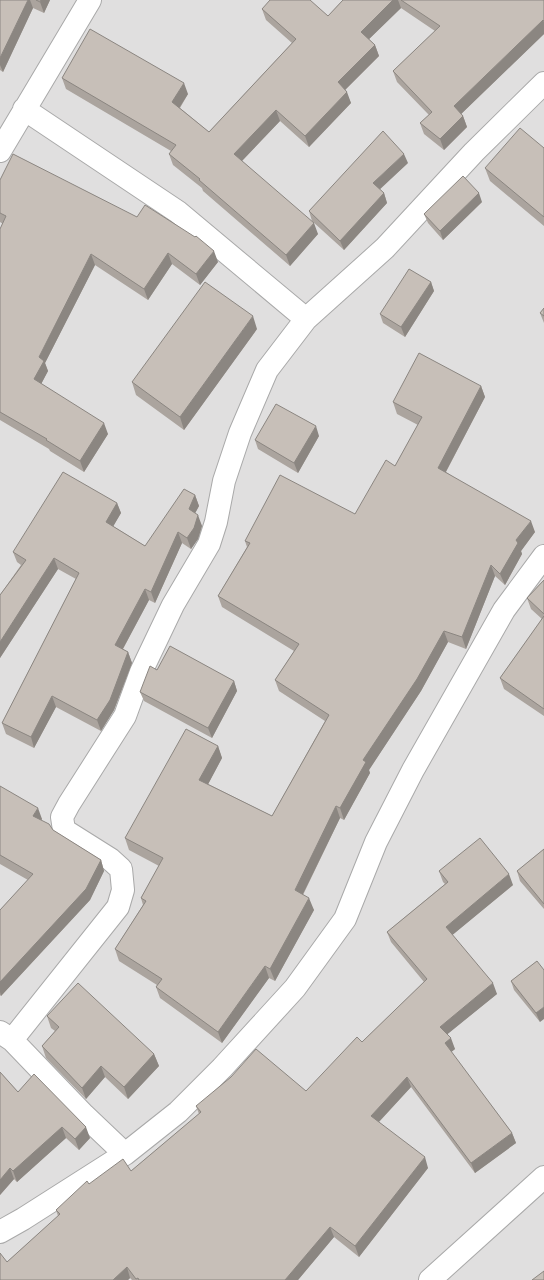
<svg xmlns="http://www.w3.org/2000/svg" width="544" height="1280" font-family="Commissioner,sans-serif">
	<rect width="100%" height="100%" fill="#f2efe9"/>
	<path fill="#e0dfdf" d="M0,0H544V1280H0Z"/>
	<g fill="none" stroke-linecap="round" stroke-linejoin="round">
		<defs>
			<path id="street" d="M24,109L178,212L306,319
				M0,151L90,0
				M0,1032L12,1040L84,1115L125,1154
				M12,1040L118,907L123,890L121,869L110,859L64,830L62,817L69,804L125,716L141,672L173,605L209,544L216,522L224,481L240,433L267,370L306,319L385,248L474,152L544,83
				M0,1232L23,1219L125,1154L178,1112L222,1068L295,988L345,919L376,842L413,770L504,610L544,556
				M430,1280L544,1177"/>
		</defs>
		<use href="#street" stroke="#a9a9a9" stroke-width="24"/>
		<use href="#street" stroke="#fff" stroke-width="22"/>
	</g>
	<path fill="#aba49e" d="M0,0H50L44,13L33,8L3,72L0,70Z
		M343,0H544V34L461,114L463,116L467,127L444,150L424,134L420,123L429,115L397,82L393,71L435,31L401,8L369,39L375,45L379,56L345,90L351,103L309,147L280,121L242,161L318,234L290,266L203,191L202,188L173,165L169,154L171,151L66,89L62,78L188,94L180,108L209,132L292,43L266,20L262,9L328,16Z
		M544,148V226L490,181L485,168Z
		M408,163L379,189L384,193L387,203L344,250L312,221L309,211Z
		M0,180L218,262L200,285L172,264L148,300L95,265L45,363L48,371L41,384L108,434L84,472L50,451L49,449L0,420V229L3,224L0,222Z
		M482,202L443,240L428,223L424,214Z
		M431,282L434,291L405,337L383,323L380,314Z
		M544,308V323L540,313Z
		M257,329L184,430L136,395L132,382Z
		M481,386L485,397L446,472L535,532L521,551L522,554L505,585L495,576L466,649L448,642L421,691L369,770L370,773L344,820L340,818L303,895L314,910L275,981L269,978L222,1043L160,998L156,987L157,985L119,961L115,949L143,905L141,898L159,866L129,850L125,838L218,746L222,758L208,784L272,816L325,721L279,691L275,680L294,651L222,607L218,596L247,547L245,541L355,514L395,466L418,425L397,414L393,402Z
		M319,436L298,473L258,449L255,440Z
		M195,495L199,506L195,513L202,526L198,539L191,549L182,543L155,603L149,600L123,649L128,652L132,663L114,710L101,731L56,707L34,748L6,734L2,723L76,579L58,569L0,658V595L21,565L17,562L13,552L117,503L121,513L113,526L145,546Z
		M544,580V716L504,689L500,678L542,619L531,609L527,598Z
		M157,670L234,681L237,691L212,738L144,701L140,692Z
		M0,786L42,819L41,820L53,830L101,860L104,871L90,900L1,996L0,995V910L28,880L0,864Z
		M544,849V909L520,881L517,871Z
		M439,871L513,885L452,935L497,994L447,1034L455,1049L451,1052L512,1133L516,1143L475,1173L411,1087L379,1122L428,1168L359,1257L334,1237L298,1280H132L130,1278L128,1280H0L7,1262L58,1216L56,1210L89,1184L131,1171L199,1114L196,1106L306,1091L362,1042L424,982L391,942L387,932L445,884L443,882Z
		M537,961L540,1022L514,990L511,981Z
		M47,1016L154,1054L159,1066L128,1099L105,1077L86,1099L46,1058L42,1046L55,1031L51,1028Z
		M0,1072L18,1092L90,1138L79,1150L66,1138L17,1182L14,1179L0,1195Z"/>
	<path fill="#8b8681" d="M28,0H30L33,8L3,72L0,65V58Z
		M41,0H50L44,13L40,2Z
		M393,0H398L401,8L365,43L361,32Z
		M543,20L544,22V34L458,117L454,106Z
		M375,45L379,56L342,93L338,82Z
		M184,83L188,94L176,113L172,102Z
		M347,92L351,103L309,147L305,136Z
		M276,110L280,121L238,165L234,154Z
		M463,116L467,127L444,150L440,139Z
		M404,154L408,163L376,193L373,183Z
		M384,193L387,203L344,250L340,241Z
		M479,193L482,202L443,240L440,231Z
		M314,223L318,234L290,266L286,255Z
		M214,251L218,262L200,285L196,274Z
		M168,253L172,264L148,300L144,289Z
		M91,254L95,265L45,363L48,371L38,390L34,379L39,357Z
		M431,282L434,291L405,337L401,327Z
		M253,316L257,329L184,430L180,417Z
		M481,386L485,397L442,479L438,468Z
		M104,423L108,434L84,472L80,461Z
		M316,426L319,436L298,473L294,463Z
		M195,495L199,506L192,519L189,509Z
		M117,503L121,513L110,532L106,522Z
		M198,515L202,526L198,539L191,549L187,538Z
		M531,521L535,532L521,551L522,554L505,585L500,574L516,540Z
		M178,532L182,543L155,603L151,592Z
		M54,558L58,569L0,658V642Z
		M491,565L495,576L466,649L462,637Z
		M145,589L149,600L119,656L115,645Z
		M444,631L448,642L421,691L369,770L370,773L344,820L340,808L363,760Z
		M128,652L132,663L114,710L101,731L97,720Z
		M234,681L237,691L212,738L208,728Z
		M52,696L56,707L34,748L31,737Z
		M218,746L222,758L204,792L199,780Z
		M336,806L340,818L299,902L295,890Z
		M38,808L42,819L37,827L33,816Z
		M101,860L104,871L90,900L1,996L0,992V982Z
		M509,874L513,885L450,937L446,927Z
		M309,898L314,910L275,981L270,969Z
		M265,966L269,978L222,1043L218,1032Z
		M493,983L497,994L444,1037L440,1027Z
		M544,1007V1019L540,1022L536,1013Z
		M451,1038L455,1049L449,1054L445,1043Z
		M154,1054L159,1066L128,1099L124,1087Z
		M101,1066L105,1077L86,1099L82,1088Z
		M407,1077L411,1087L375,1126L371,1116Z
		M62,1127L66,1138L17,1182L13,1171Z
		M86,1127L90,1138L79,1150L75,1139Z
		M512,1133L516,1143L475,1173L471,1163Z
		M425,1157L428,1168L359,1257L355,1246Z
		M10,1168L14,1179L0,1195V1180Z
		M330,1227L334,1237L298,1280H285Z
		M127,1267L130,1278L128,1280H113Z"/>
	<path fill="#c7bfb8" stroke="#8b8681" d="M0,0H28L0,58Z
		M36,0H41L40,2Z
		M270,0H310L328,16L343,0H393L361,32L375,45L338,82L347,92L305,136L276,110L234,154L314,223L286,255L199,180L200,179L169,154L176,145L62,78L90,29L184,83L172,102L209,132L296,39L262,9Z
		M401,0H544V21L543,20L454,106L463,116L440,139L420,123L432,112L393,71L440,26Z
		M520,128L544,148V217L485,168Z
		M383,131L404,154L373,183L384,193L340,241L309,211Z
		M13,154L137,217L145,205L195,237L196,236L214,251L196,274L168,253L144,289L91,254L39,357L44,361L34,379L104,423L80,461L46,440L47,439L0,412V229L6,216L0,213V180Z
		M463,176L479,193L440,231L424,214Z
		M409,269L431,282L401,327L380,314Z
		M205,282L253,316L180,417L132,382Z
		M544,308V316L540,313Z
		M419,353L481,386L438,468L531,521L516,540L518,543L500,574L491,565L462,637L444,631L417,679L363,760L366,762L340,808L336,806L295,890L309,898L270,969L265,966L218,1032L156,987L162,979L115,949L146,901L141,898L163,858L125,838L186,729L218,746L199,780L272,816L329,715L275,680L299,644L218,596L250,543L245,541L280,475L355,514L386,460L395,466L422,417L393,402Z
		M276,404L316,426L294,463L255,440Z
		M63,472L117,503L106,522L145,546L184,489L195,495L189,509L198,515L194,528L187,538L178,532L151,592L145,589L115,645L128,652L110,700L97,720L52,696L31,737L2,723L79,573L54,558L0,642V595L26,560L13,552Z
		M544,580V614L527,598Z
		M544,616V709L500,678Z
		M170,646L234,681L208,728L140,692L150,666L157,670Z
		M0,786L38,808L33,816L49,824L53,830L101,860L86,889L0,982V910L33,874L0,855Z
		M480,838L509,874L446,927L493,983L440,1027L451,1038L445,1043L512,1133L471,1163L407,1077L371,1116L425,1157L355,1246L330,1227L285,1280H139L138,1278L136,1279L127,1267L113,1280H0V1253L7,1262L60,1214L56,1210L87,1181L89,1184L123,1159L131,1171L201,1112L196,1106L231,1077L256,1049L306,1091L357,1037L362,1042L427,979L387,932L448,882L439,871Z
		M544,849V904L517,871Z
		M537,961L544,970V1007L536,1013L511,981Z
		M78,983L154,1054L124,1087L101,1066L82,1088L42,1046L59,1027L47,1016Z
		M0,1072L18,1092L34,1074L86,1127L75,1139L62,1127L13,1171L10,1168L0,1180Z
		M544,1271V1280H532Z"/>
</svg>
